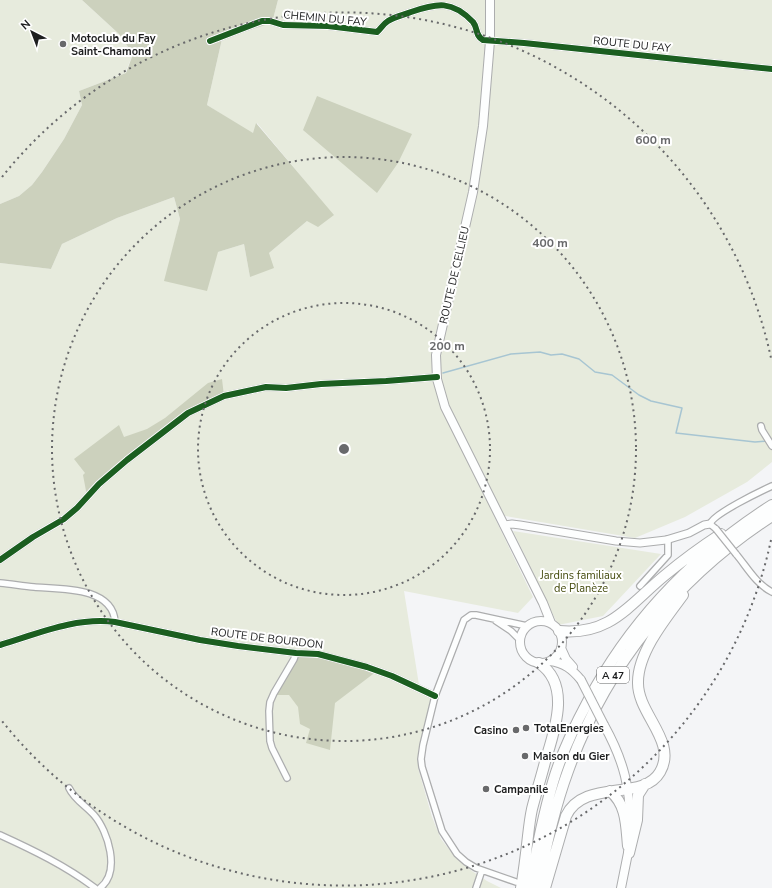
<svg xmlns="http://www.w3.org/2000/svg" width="772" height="888" font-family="'Nunito Sans',sans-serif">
	<rect width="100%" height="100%" fill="#f4f5f7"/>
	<path fill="#e7ebdd" d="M0,0H82L119,34L133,54L126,71V73L79,91L82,105L64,139L42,172L32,185L19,196L0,204Z
		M278,0H772V462L747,482L685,517L635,538L493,514L533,597L518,613L404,591L419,685L432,699L418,753V768L432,817L441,839L452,853L472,871L487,881L501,888H0V263L51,269L62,244L117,218L174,197L180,219L165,281L218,252L244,244L250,277L269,253L307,221L333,215L257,123L253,134L207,105L222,39L272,23Z
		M513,531L661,554L603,616L558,625Z"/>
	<path fill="#ccd1bd" d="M82,0H278L272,23L222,39L207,105L253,133L256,123L334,215L318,227L307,221L269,253L274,268L250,277L244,244L218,252L207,291L164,281L180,219L174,197L117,218L62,244L51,269L0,263V204L19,196L32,185L42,172L64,139L82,105L79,91L126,73L133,54L119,34Z
		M317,96L412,134L398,163L377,193L303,130Z
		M222,379L224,396L191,411L87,496L83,475L85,473L74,459L119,425L124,437L147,429L165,418L208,383Z
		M296,653L318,654L377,671L335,703L330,750L306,743L310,729L300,724L298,707L289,695H275Z"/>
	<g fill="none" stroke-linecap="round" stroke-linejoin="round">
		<path stroke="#a7c5d2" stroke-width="1.5" d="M443,373L511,354L540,352L551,355L562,354L579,359L595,372L612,375L639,395L651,401L682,408L676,433L755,442L767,441"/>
		<defs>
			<path id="minor" d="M210,41L262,21H270L283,25L328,26L377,32C381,29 383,24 388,21C394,17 403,15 411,12C437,3 452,0 473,22C478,28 475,36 483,40L524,43L772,69
				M761,426L762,430L772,446
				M716,529L710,524C713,514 761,491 772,486
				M736,554C747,567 756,584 772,592
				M0,560L33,537L64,519L77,508L99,484L127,460L188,413L224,396L266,387L286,388L321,384L386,381L437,377
				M0,583C11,584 23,586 34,587C59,589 113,586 115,622
				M640,586L668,555V539
				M496,621L511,631L520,640
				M0,645C37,634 75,617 115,622L200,640L238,646L296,653L318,654L367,667L392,676L435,696
				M287,778L272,748L270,741L269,711L270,702L274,693L294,659L296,653
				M69,788C74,799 86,806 94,815C108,831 121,872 100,888
				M0,835C33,850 66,866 95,888
				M516,882L476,868L466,862L457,854L442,831L422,767L421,759L423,745L435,696L464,620L471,615H476L527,626
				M476,888L482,870"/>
			<path id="tertiary" d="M504,525L512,524L520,525L616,541L640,543L666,540L689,533L704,525L710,524"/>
			<path id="secondary" d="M490,0V41L483,126L473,192L436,355L437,379L445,407L543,603L551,623
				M520 642a21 21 0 1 1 42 0a21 21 0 1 1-42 0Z
				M561,648L566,659L573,667
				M550,661C564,663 572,669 581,680
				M604,725C624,761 631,789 630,830
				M621,888L629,848"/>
			<path id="motorway" d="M559,631C610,636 629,605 664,576C682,561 701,547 721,534
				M610,791C627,805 626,826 628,846
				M629,853L637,820L638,795L645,784
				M521,888C524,871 526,854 528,836C529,827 530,818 532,809C536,793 541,778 545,762C554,732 572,685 539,663
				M530,888C536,852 543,816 553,782C561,754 574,727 588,701C631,620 694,555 772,505
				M537,888C546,848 554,809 568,771C606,665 678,577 772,516
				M545,888L566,816C584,778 643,802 660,772C678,741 637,714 638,682C638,652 666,618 683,595"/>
		</defs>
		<use href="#minor" stroke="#acadae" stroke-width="8"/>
		<use href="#tertiary" stroke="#acadae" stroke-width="9"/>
		<use href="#secondary" stroke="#acadae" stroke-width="10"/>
		<use href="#motorway" stroke="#acadae" stroke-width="12"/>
		<use href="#minor" stroke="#fdfefe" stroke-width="5.5"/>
		<use href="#tertiary" stroke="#fdfefe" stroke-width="7"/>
		<use href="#secondary" stroke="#fdfefe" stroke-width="8"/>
		<use href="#motorway" stroke="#fdfefe" stroke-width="10"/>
		<defs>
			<path id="minor-bridge" d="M716,529L736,554"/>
			<path id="secondary-bridge" d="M581,680L604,725"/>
		</defs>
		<use href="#minor-bridge" stroke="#acadae" stroke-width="8" stroke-linecap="butt"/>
		<use href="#secondary-bridge" stroke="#acadae" stroke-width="10" stroke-linecap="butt"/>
		<use href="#minor-bridge" stroke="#fdfefe" stroke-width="5.5"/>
		<use href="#secondary-bridge" stroke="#fdfefe" stroke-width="8"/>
		<defs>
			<path id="cycleway" d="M210,41L262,21H270L283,25L328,26L377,32C381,29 383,24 388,21C394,17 403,15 411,12C437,3 452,0 473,22C478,28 475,36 483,40L524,43L772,69
				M0,560L33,537L64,519L77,508L99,484L127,460L188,413L224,396L266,387L286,388L321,384L386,381L437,377
				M0,645C37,634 75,617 115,622L200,640L238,646L296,653L318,654L367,667L392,676L435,696"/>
		</defs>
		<use href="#cycleway" stroke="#fff" stroke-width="8"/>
		<use href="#cycleway" stroke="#1b5e20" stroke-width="6"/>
	</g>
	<g fill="none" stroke="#68696b" stroke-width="2" stroke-dasharray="2 4">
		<circle cx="344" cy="449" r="146"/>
		<circle cx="344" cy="449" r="292"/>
		<path d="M771 540A437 437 0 0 1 2 721M2 177A437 437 0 0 1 771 358"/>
	</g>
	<g fill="#68696b" stroke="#fff" stroke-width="1.5">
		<circle cx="63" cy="44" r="4"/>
		<circle cx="526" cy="728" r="4"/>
		<circle cx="516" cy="730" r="4"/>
		<circle cx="525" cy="756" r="4"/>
		<circle cx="486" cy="789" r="4"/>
	</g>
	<g text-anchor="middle" stroke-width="4" stroke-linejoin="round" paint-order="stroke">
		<rect fill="#fff" stroke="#616262" stroke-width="1" x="597" y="667" width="32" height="16" rx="3"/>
		<g font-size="10" font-weight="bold" fill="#1d1e1f">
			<text x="613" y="679">A 47</text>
		</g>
		<g font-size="11" fill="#1d1e1f" stroke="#fff">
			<text transform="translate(325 18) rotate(5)" y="4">CHEMIN DU FAY</text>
			<text transform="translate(632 44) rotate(6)" y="4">ROUTE DU FAY</text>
			<text transform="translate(454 275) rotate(-77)" y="4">ROUTE DE CELLIEU</text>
			<text transform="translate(267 638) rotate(7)" y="4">ROUTE DE BOURDON</text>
		</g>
		<g font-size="11" font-weight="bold" fill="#1d1e1f" stroke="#fff" text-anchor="start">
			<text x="71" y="42">Motoclub du Fay<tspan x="71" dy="13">Saint-Chamond</tspan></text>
			<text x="534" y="732">TotalEnergies</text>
			<text x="508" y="734" text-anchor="end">Casino</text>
			<text x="533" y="760">Maison du Gier</text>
			<text x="494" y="793">Campanile</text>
		</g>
		<g font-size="11" fill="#464d10" stroke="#fff">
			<text x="581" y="579">Jardins familiaux<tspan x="581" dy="13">de Planèze</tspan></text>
		</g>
	</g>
	<circle cx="344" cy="449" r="6" fill="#68696b" stroke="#fff" stroke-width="2"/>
	<g font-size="12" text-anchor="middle" font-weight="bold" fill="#68696b" stroke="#fff" stroke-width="4" stroke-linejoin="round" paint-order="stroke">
		<text x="653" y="144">600 m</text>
		<text x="550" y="247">400 m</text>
		<text x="447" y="350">200 m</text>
	</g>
	<g transform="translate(32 32) rotate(318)" stroke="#ffffff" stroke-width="3" paint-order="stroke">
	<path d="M0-3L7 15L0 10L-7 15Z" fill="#1d1e1f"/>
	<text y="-6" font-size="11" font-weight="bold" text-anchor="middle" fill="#1d1e1f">N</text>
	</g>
</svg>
